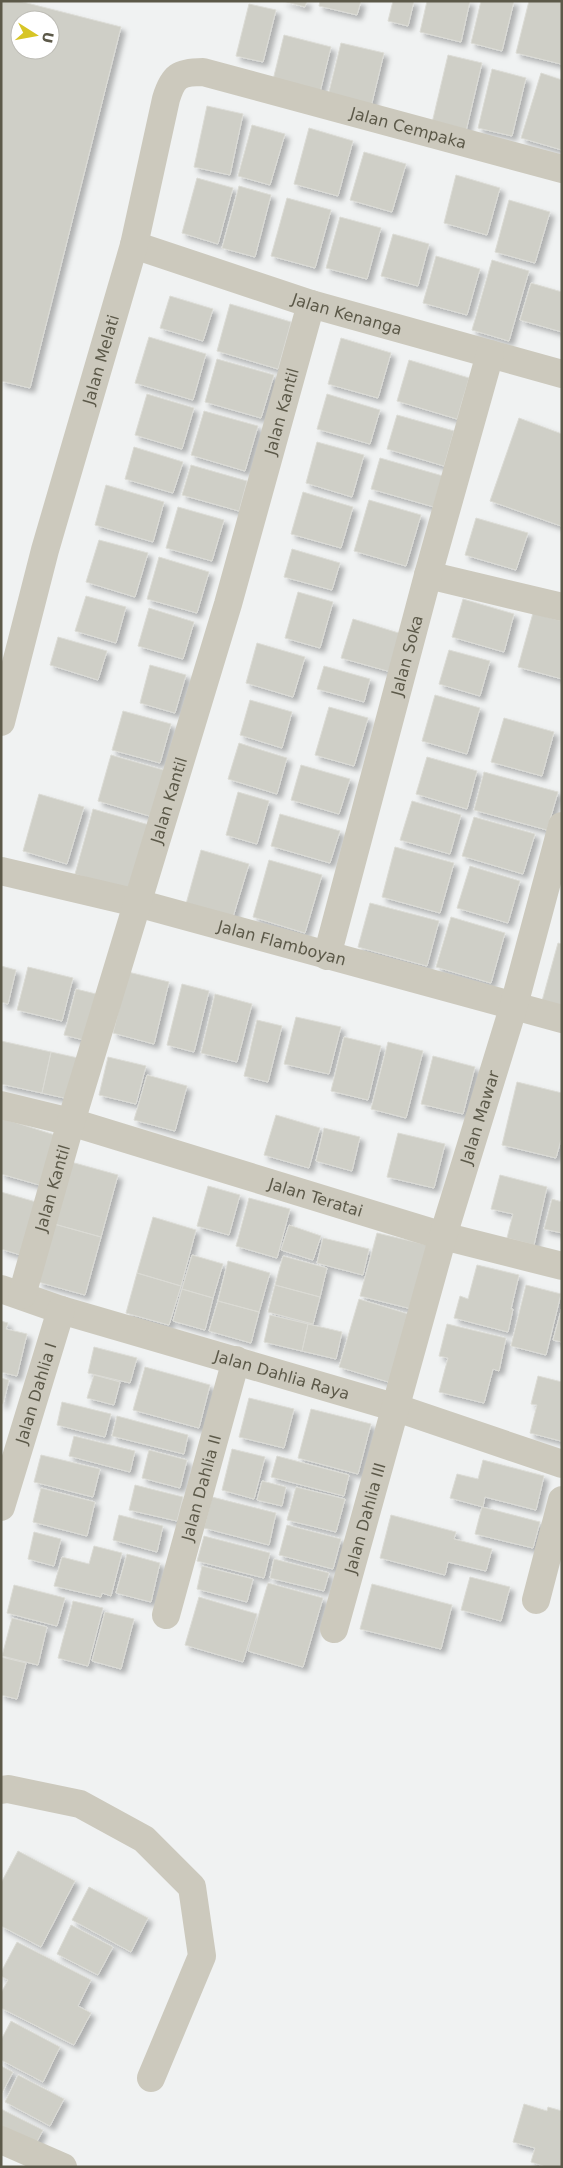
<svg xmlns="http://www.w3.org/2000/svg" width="563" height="2168" font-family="'DejaVu Sans',sans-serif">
	<defs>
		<filter id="shadow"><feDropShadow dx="4.5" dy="4.5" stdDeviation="2.5" flood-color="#0004"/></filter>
	</defs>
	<rect width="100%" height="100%" fill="#f0f2f2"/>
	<path fill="#cfcfc7" stroke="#dbdbd5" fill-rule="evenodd" filter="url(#shadow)" d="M1,1H19L121,27L30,388L1,381ZM20,20H50V50H20Z
		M283,1H307L305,7Z
		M320,1H361L357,15L319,6Z
		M393,1H414L408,26L388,21Z
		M427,1H470L461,42L420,32Z
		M481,1H514L502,51L471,43Z
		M529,1H562L561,64L516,53Z
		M249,4L276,10L263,62L236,56Z
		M284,35L331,47L320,92L273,80Z
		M341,43L384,53L370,111L327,100Z
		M448,55L482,63L466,131L432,123Z
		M492,69L526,78L512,136L478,128Z
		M541,73L562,80V150L521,138Z
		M207,106L243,114L230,175L194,167Z
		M252,125L285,134L270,185L238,176Z
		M309,128L353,141L338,196L294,184Z
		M364,152L406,164L392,212L350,200Z
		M456,175L500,188L487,235L444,223Z
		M197,178L233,188L218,244L182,233Z
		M239,186L271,195L255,257L222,248Z
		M287,198L331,210L315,268L271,256Z
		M509,200L550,212L535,263L495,252Z
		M340,217L381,228L367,279L326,268Z
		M393,234L429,244L418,286L381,276Z
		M436,256L480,269L467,315L423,303Z
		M492,260L529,271L509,341L472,330Z
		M531,283L562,292V332L520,320Z
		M170,296L213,309L203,341L160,328Z
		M230,304L291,322L278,369L217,351Z
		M149,337L206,354L193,400L135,383Z
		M341,338L391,353L378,398L328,384Z
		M217,359L274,375L261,418L205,402Z
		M409,360L469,378L457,419L397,401Z
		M147,394L194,408L182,449L135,435Z
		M327,394L380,410L370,444L317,429Z
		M204,411L258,426L245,471L191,455Z
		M397,415L454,431L444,466L387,449Z
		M519,418L562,434L561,526L490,501Z
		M317,442L364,455L352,497L306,483Z
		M134,447L183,462L173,493L125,479Z
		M380,458L443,476L434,507L371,489Z
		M191,465L247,481L239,511L182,495Z
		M106,485L164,502L153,542L95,525Z
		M303,492L353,507L341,548L291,534Z
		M369,500L421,515L406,566L354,551Z
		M178,507L224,520L212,561L166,548Z
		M476,518L528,533L516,570L465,555Z
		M99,540L148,553L135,597L86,582Z
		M292,549L340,563L332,590L284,577Z
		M159,557L209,572L197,613L147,599Z
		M298,592L333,602L320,648L285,638Z
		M86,596L126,607L116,643L75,631Z
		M463,599L514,614L504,652L452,637Z
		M149,608L194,622L183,659L138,646Z
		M533,613L562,621V679L518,667Z
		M353,619L402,634L391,672L341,658Z
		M58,637L107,651L98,680L50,665Z
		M257,643L305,657L293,697L246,683Z
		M449,650L490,661L480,696L439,684Z
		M150,665L186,675L175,713L140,703Z
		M324,666L370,679L364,702L317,689Z
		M435,695L480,708L467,754L422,741Z
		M250,700L292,712L282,748L240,735Z
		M329,707L368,718L354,766L315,755Z
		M123,711L171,724L160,763L112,750Z
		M504,718L554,732L542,776L491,762Z
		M239,743L287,758L277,794L228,779Z
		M111,755L167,771L153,817L98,801Z
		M427,757L477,771L467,809L416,794Z
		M301,765L350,779L339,814L291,800Z
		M484,772L558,792L547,830L474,810Z
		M238,792L269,801L257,844L226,835Z
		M39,794L84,807L67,864L23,851Z
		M412,801L461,815L450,854L400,840Z
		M93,809L153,826L133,892L75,874Z
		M280,814L340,831L330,863L271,846Z
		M474,817L535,834L523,874L462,856Z
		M395,847L454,863L440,913L382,897Z
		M201,850L249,864L233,917L186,904Z
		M269,860L322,875L305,933L253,917Z
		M470,866L520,881L508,923L457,908Z
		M370,903L439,921L427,966L358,947Z
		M451,917L505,933L491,983L436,967Z
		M558,943L562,944V1006L542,1001Z
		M1,966L16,970L8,1004L1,1002Z
		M28,967L73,978L62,1021L17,1010Z
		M128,972L169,982L154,1044L113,1033Z
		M182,984L209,991L194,1052L167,1045Z
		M76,989L100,995L88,1041L64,1035Z
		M215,994L252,1004L237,1062L201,1053Z
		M296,1017L341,1027L329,1074L284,1064Z
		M257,1020L282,1026L268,1082L244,1076Z
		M344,1037L381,1046L368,1100L331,1091Z
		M1,1041L51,1052L42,1093L1,1084Z
		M388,1042L423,1051L406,1118L371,1109Z
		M51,1052L78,1058L69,1099L42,1093Z
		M433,1056L475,1067L463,1114L421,1104Z
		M108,1057L146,1066L136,1104L99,1095Z
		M147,1075L187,1086L175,1131L134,1120Z
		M517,1082L562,1093V1136L556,1158L502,1145Z
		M276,1115L320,1128L309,1168L264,1155Z
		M1,1118L58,1136L43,1186L1,1174Z
		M324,1128L360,1137L352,1171L316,1161Z
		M398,1133L445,1144L434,1188L387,1177Z
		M71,1162L118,1175L101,1237L54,1224Z
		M500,1175L547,1187L534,1245L507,1238L513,1214L491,1209Z
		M208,1186L240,1195L229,1235L197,1226Z
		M1,1192L43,1204L27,1257L1,1249Z
		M249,1198L290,1209L277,1258L236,1246Z
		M552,1199L562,1202V1233L544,1229Z
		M153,1217L196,1230L181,1286L137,1273Z
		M54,1224L101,1237L85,1295L38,1282Z
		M289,1225L321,1236L313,1260L281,1250Z
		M377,1233L436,1247L420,1311L360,1296Z
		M323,1238L369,1249L363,1275L317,1263Z
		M192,1255L223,1264L213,1298L182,1289Z
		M283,1256L327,1268L320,1297L275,1285Z
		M228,1261L270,1273L259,1312L218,1301Z
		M477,1265L519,1275L511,1309H513L508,1332L454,1318L460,1296L468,1299Z
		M137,1273L181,1286L169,1325L126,1313Z
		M275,1285L320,1297L313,1324L268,1312Z
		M526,1285L561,1294L546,1355L511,1346Z
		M182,1289L213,1298L205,1330L173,1321Z
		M359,1299L415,1316L395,1384L339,1367Z
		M218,1301L259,1312L251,1343L209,1331Z
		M562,1307V1342L553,1340Z
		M270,1315L308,1324L302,1351L264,1342Z
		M1,1321L8,1323L6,1329L27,1334L17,1376L1,1372Z
		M308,1324L342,1332L336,1359L302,1351Z
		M447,1324L506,1338L499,1371L493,1369L484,1403L439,1392L448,1358L439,1356Z
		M94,1347L137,1358L130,1383L88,1373Z
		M145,1367L210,1385L199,1428L133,1410Z
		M94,1375L120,1382L114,1405L87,1398Z
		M538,1376L562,1382L561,1441L530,1433L537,1405L531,1404Z
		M1,1378L9,1380L3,1404H1Z
		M249,1398L294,1409L284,1448L239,1437Z
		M62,1402L111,1414L105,1437L57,1425Z
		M311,1409L371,1424L358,1474L298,1458Z
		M117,1416L188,1435L184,1454L112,1436Z
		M74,1436L135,1451L130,1472L69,1456Z
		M232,1449L265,1457L254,1499L222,1490Z
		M149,1450L187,1460L180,1488L142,1478Z
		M41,1455L100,1469L93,1497L34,1482Z
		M277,1456L349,1475L344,1496L271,1477Z
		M483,1460L544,1476L536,1510L485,1497L483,1507L450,1498L457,1474L478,1479Z
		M262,1481L286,1487L282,1506L257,1500Z
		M135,1485L183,1497L177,1521L129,1510Z
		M296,1487L345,1499L336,1532L287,1520Z
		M41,1488L95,1502L87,1536L33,1522Z
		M212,1497L276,1513L269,1545L204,1528Z
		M482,1507L540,1522L533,1548L475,1534Z
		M119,1515L163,1526L157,1552L113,1540Z
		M391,1515L456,1532L454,1539L492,1549L486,1571L448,1562L445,1575L380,1558Z
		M287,1525L341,1539L333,1569L279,1555Z
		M34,1532L61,1539L54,1566L28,1559Z
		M204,1536L270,1553L264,1578L197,1561Z
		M94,1546L122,1553L111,1596L102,1593L101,1597L54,1586L62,1557L89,1564Z
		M127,1554L160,1563L151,1602L116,1593Z
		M274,1559L329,1573L324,1591L270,1578Z
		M202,1566L253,1579L247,1602L197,1589Z
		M470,1577L510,1587L501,1621L461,1610Z
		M268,1583L323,1598L303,1667L248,1651Z
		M372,1584L452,1605L441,1649L360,1629Z
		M14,1585L65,1598L57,1626L7,1613Z
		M199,1597L257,1614L243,1662L185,1645Z
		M73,1601L103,1608L88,1666L58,1658Z
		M105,1612L134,1619L121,1669L92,1661Z
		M12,1618L47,1627L38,1665L2,1656Z
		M1,1657L26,1663L17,1699L1,1695Z
		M18,1851L75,1881L41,1947L1,1926V1883Z
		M89,1887L148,1918L131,1952L72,1920Z
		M71,1925L113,1947L98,1975L57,1954Z
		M17,1942L91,1980L78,2006L91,2013L74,2045L1,2008V1993L8,1980L1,1976V1972Z
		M11,2021L60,2047L43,2082L1,2060V2040Z
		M1,2066L13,2072L1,2095Z
		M18,2075L64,2099L50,2126L5,2102Z
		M524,2104L547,2111L548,2107L562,2111V2167H546L531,2162L535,2148L513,2142Z
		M1,2109L43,2130L31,2153L1,2138Z"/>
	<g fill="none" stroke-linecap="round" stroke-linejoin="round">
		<g stroke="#ccc9bd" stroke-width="28">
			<path id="s1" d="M134,245L311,304L562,374"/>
			<path d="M428,575L562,607"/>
			<path id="s2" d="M1,722L45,550L134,245L166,99C173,76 179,72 203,72L562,169"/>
			<path id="s3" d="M1,871L137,903L562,1019"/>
			<path id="s4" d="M327,956L428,575L490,354"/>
			<path id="s5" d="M1,1105L71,1122L443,1236L562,1266"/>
			<path id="s6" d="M1,1289L61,1310L397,1408L562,1464"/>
			<path id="s7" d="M22,1295L71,1122L228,604L311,304"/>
			<path id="s8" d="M1,1507L61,1310"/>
			<path d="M536,1600L562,1500"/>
			<path id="s9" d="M166,1615L236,1360"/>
			<path id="s10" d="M334,1629L443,1236L514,1005L562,826"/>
			<path d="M1,1790L8,1789L80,1804L144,1839L192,1887L202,1956L151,2078"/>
			<path d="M1,2140L63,2167"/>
		</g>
	</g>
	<g text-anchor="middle" stroke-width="4.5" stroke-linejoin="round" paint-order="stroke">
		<g font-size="16" fill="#5c5949" stroke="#fff">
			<text dy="6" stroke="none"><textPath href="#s2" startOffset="909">Jalan Cempaka</textPath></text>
			<text dy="6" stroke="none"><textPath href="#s1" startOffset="224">Jalan Kenanga</textPath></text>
			<text dy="6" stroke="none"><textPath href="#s2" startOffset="376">Jalan Melati</textPath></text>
			<text dy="6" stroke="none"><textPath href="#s7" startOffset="921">Jalan Kantil</textPath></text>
			<text dy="6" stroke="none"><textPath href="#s4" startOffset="311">Jalan Soka</textPath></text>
			<text dy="6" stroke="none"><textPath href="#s7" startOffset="516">Jalan Kantil</textPath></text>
			<text dy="6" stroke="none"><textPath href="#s3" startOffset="290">Jalan Flamboyan</textPath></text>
			<text dy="6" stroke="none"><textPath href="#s10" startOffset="532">Jalan Mawar</textPath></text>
			<text dy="6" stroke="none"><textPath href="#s7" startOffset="111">Jalan Kantil</textPath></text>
			<text dy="6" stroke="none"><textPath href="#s5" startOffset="328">Jalan Teratai</textPath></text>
			<text dy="6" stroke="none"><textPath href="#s6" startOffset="294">Jalan Dahlia Raya</textPath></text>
			<text dy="6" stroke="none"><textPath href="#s8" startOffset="119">Jalan Dahlia I</textPath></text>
			<text dy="6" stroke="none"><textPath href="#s9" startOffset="132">Jalan Dahlia II</textPath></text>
			<text dy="6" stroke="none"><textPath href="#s10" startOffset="115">Jalan Dahlia III</textPath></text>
		</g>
	</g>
	<rect width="563" height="2168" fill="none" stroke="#5c5949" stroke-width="5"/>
	<g transform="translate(35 35) rotate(101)"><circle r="24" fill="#ffffff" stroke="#bebdb6"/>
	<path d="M0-4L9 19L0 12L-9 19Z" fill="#d7c526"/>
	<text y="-8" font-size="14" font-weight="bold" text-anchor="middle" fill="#5c5949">U</text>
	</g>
</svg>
